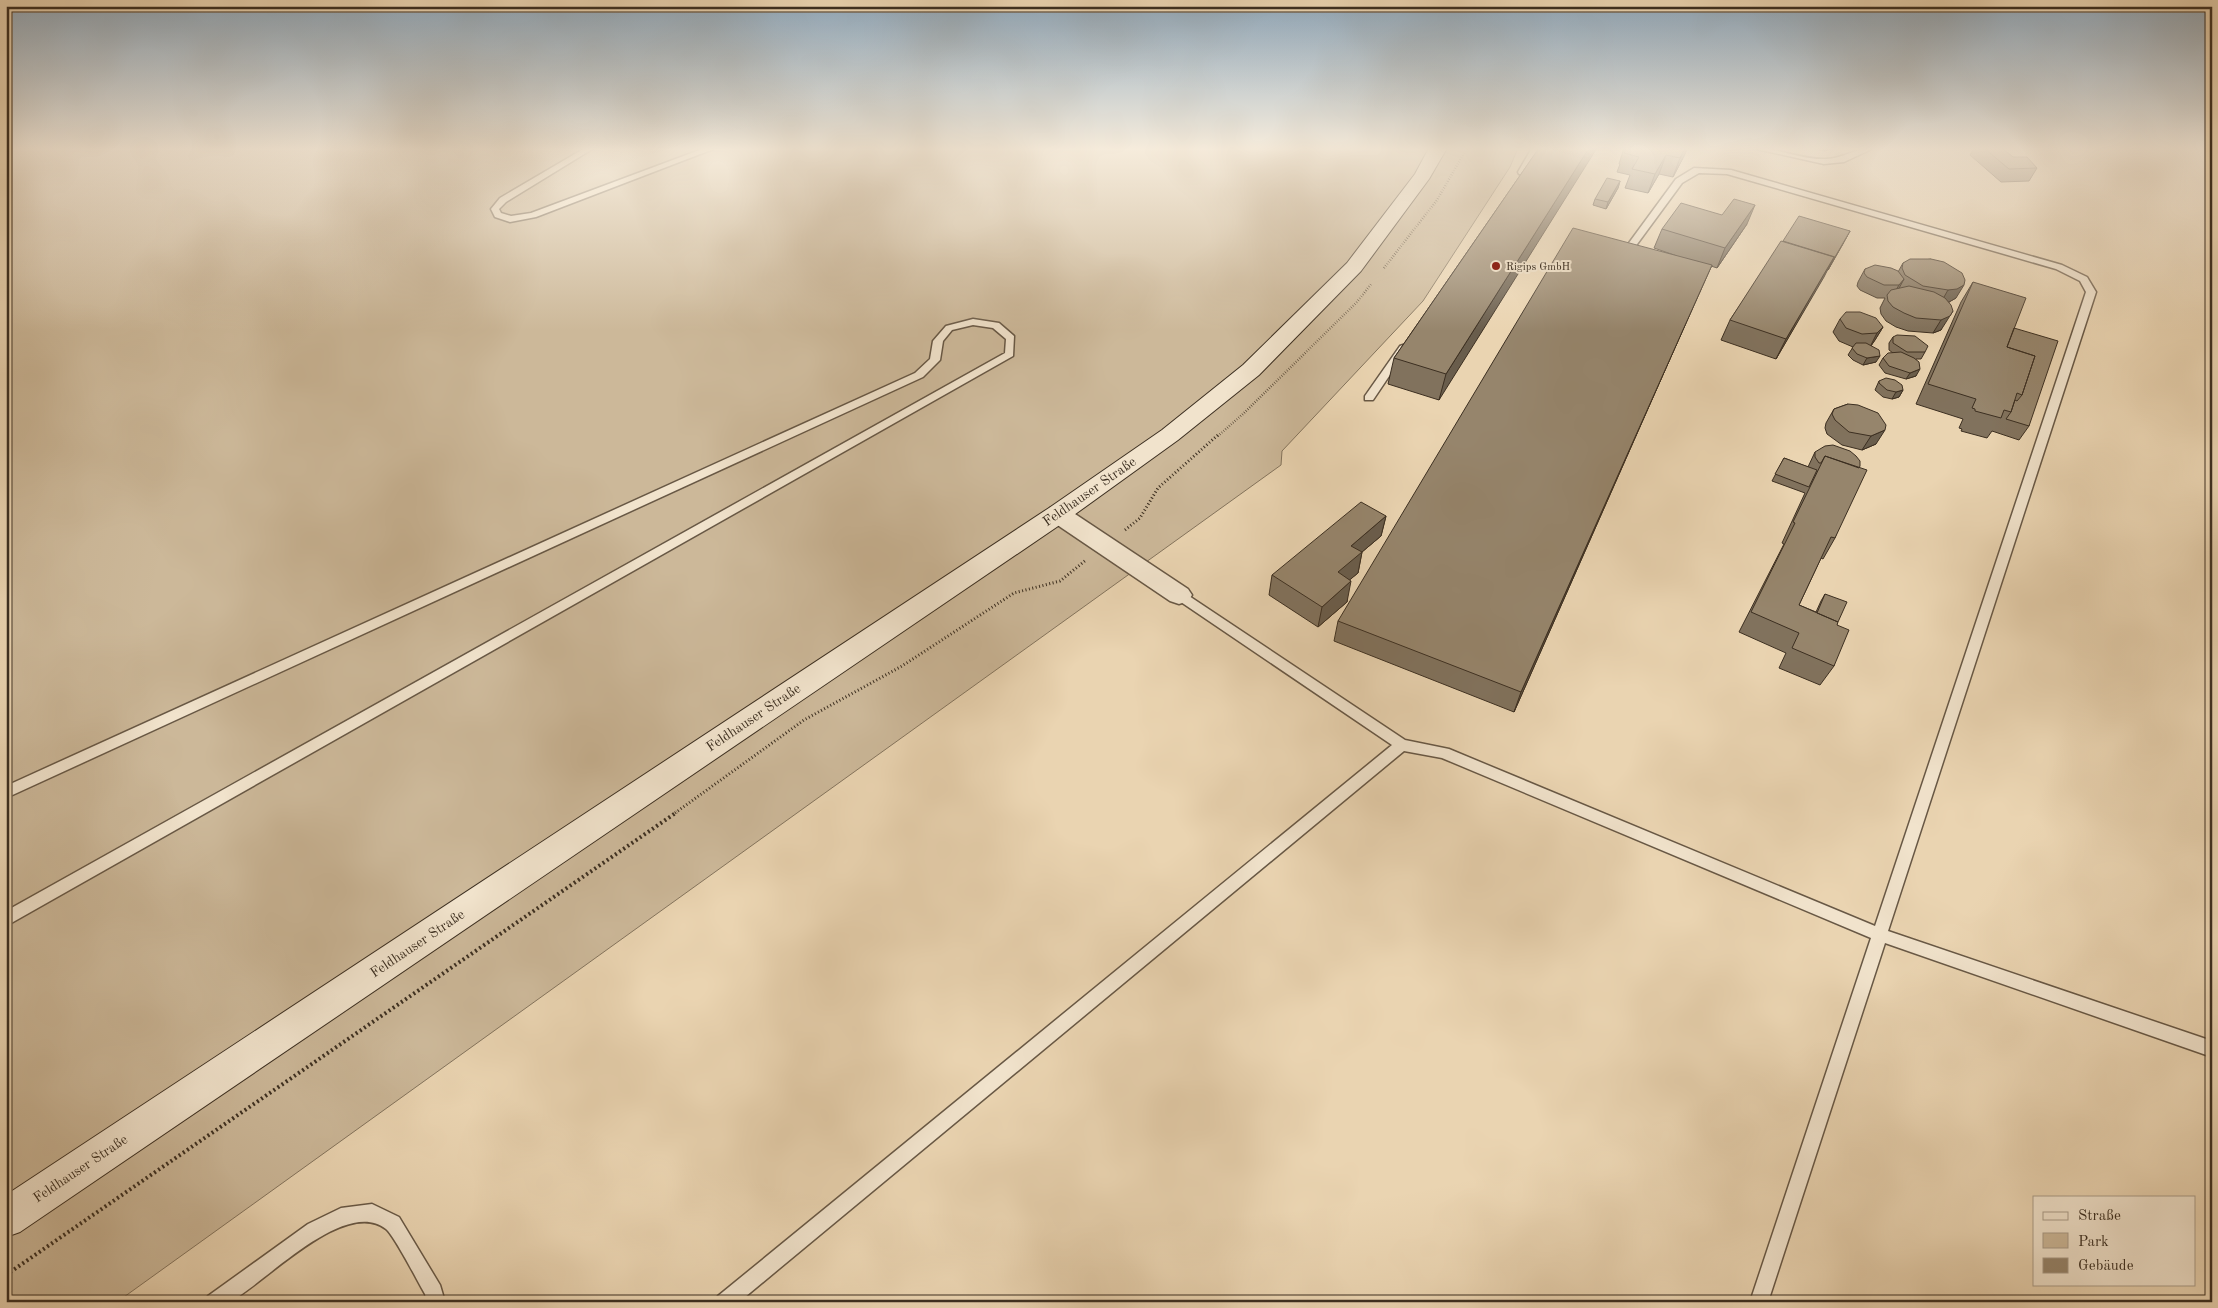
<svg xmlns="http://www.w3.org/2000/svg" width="2218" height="1308" font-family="'Old Standard TT',serif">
	<rect width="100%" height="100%" fill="#ead4b1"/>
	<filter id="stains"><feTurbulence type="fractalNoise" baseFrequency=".004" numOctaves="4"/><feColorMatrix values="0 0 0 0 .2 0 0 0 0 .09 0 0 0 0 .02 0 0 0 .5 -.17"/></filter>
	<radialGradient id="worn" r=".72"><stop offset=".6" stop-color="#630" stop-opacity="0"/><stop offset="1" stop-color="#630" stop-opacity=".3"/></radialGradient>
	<path fill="#ccb899" stroke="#84745d" d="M6,148H1518L1510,167L1423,301L1282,451L1281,465L117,1302H6Z"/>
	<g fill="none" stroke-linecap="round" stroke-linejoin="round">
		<defs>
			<path id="lane" d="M585,148H594L506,202L499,209L501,213L511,216L531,213L705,148H716L536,217L510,222L495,217L491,209L500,198Z
				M1532,148H1540L1525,174H1519L1518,172Z
				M1752,148C1777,147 1801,160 1825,159C1843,159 1857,147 1874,148L1844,162L1824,164Z
				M1694,168L1731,170L2062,265L2087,277L2096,292L1888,931L2212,1041V1057L1885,943L1768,1302H1750L1871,938L1442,758L1404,751L739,1302H715L718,1296L1392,745L1175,598L1173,595L1175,592H1183L1405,740L1449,749L1875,926L2086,292L2080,281L2056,269L1727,174L1699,173L1682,183L1632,251H1626V247L1676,179Z
				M973,319L999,323L1014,336L1013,356L6,926V911L1005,353L1006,339L993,328L973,325L952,330L943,341L940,360L923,377L6,798V786L915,373L930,359L933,341L946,326Z
				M1403,345L1408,348L1373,400H1365V396L1400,346Z
				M372,1204L399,1217L440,1285L445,1302H427L425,1294C418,1282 394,1235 386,1229C345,1197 266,1282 231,1301C225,1304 213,1302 205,1302L208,1296L308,1224L341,1208Z"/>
			<path id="street" d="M1058,506L1066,508L1188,589L1192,595L1188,601L1179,604L1170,601L1050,520L1046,514L1050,508Z"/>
			<path id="secondary" d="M1429,148H1447L1429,179L1361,271L1259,375L1178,440L1067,520L20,1232L6,1237V1195L1049,508L1162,430L1243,365L1347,263L1415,174Z"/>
		</defs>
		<use href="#lane" stroke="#685845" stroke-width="3"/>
		<use href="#street" stroke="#685845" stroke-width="3"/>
		<use href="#secondary" stroke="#3c2f21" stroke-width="2"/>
		<path stroke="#3c2f21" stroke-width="2.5" stroke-dasharray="0.5 2" stroke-linecap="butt" d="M1384,268L1437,200L1467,148
			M1218,436L1244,413L1357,302L1372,283"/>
		<path stroke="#3c2f21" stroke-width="3" stroke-dasharray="1 2.5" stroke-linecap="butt" d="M1125,530L1140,518L1158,488L1219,434
			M675,813L804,720L902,666L1014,593L1060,581L1086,560"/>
		<path stroke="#3c2f21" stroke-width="4" stroke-dasharray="2 3" stroke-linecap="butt" d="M6,1275L677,812"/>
		<use href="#lane" fill="#f1e3cc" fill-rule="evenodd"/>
		<use href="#street" fill="#f1e3cc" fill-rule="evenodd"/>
		<use href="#secondary" fill="#f1e3cc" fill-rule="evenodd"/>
	</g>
	<path fill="#81725d" stroke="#3c2f21" d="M1539,148L1439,400L1388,384L1394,358Z
		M1624,148H1687L1685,154L1673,177L1659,174L1648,193L1625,188L1630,175L1617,172L1620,164H1619Z
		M1809,148H1833L1824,151Z
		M1974,148H2002L2013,157L2037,168L2029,181L2001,182L1970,155Z
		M1620,181L1618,188L1606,209L1593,205L1595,199Z
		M1747,224L1717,268L1711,266L1514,712L1334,641L1338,621L1677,256L1654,248L1662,229Z
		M1850,231L1828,270H1827L1776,359L1721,340L1730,320L1783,241Z
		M1931,259L1956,298L1949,302L1941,330L1933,333L1908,331L1896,327L1886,321L1881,314L1880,308L1885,298H1877L1860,290L1857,286L1858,282L1865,269L1898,272L1903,263Z
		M1973,282L2014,328L2029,426L2019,440L1992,431L1987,438L1961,431L1962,429L1959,428L1963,419L1916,404L1961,302Z
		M1840,319L1883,327L1875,340L1871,346L1876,362L1863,365L1853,360L1848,355L1853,347L1839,341L1833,332Z
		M1893,337L1925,352L1921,359H1916V376L1906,379L1885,373L1879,365L1883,358L1893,353L1889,350V343Z
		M1879,381L1903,390L1899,397L1892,399L1883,397L1875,390Z
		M1848,404L1876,444L1862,450L1842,445L1827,434L1825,428L1826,423L1834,409Z
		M1815,452L1859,468L1835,538L1823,559L1821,558L1799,605L1816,612L1821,601L1825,594L1837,625L1834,666L1820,685L1779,668L1786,653L1739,632L1784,544L1782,543L1805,493L1772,481L1784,458L1808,467Z
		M1386,516L1381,536L1362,552L1358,573L1349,580L1347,602L1318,627L1269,595L1272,575Z"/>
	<path fill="#695d4c" stroke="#3c2f21" d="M1589,148H1597L1439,400L1446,374Z
		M1685,148H1687L1685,154L1673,177L1680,158Z
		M1826,148H1833L1824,151Z
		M1666,155L1659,174L1648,193L1655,174Z
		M1620,181L1618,188L1606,209L1608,202Z
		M1755,205L1747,224L1717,268L1725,248Z
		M1850,231L1843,244L1828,270L1835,257Z
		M1834,257L1824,277L1776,359L1786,339Z
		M1712,265L1703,284L1514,712L1521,692Z
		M1904,279L1897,292L1891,298L1899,285Z
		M1964,285L1956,298L1949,302L1940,304L1948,290Z
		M1953,311L1941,330L1933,333L1941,320Z
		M1883,327L1875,340L1870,347L1877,333Z
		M1880,356L1876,362L1863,365L1867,358Z
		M1920,369L1916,376L1906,379L1910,373Z
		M1903,390L1899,397L1892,399L1896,392Z
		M1885,430L1876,444L1862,450L1871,436Z
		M1386,516L1381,536L1362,552L1358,573L1334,593L1338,572L1351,546Z
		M1351,581L1347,602L1318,627L1322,607Z"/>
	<path fill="#96856c" stroke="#3c2f21" d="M1539,148H1589L1446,374L1394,358Z
		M1627,148H1685L1680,158L1666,155L1655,174L1632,169L1639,157L1624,153Z
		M1984,148H2002L2013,157H2027L2037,168L2009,169Z
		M1607,178L1620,181L1608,202L1595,199Z
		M1734,199L1755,205L1725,248L1662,229L1681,203L1722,215Z
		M1799,216L1850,231L1835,257L1783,241Z
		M1573,228L1712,265L1521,692L1338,621Z
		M1781,241L1834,257L1786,339L1730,320Z
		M1910,259H1931L1944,262L1962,273L1965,280L1964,285L1957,289L1948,290L1923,286L1905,275L1902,268L1903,263Z
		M1875,265L1891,268L1898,271L1904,279L1899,285H1884L1867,277L1864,273L1865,269Z
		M1973,282L2026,298L2007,347L2035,356L2022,395L2017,393L2011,412L2004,410L2001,418L1975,411V409L1972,408L1976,399L1928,384Z
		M1909,286L1934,292L1945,298L1951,305L1953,311L1950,316L1941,320L1916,318L1904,313L1893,307L1888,301L1887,295L1891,290Z
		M1846,312H1860L1876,318L1883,327L1877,333L1862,334L1846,328L1840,319Z
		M2014,328L2058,341L2029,426L2006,419L2011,412L2015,400L2017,401L2022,395L2035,356L2007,347Z
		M1897,335L1915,336L1928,346L1925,352H1907L1893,343V337Z
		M1856,343H1866L1879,350L1880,356L1867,358L1857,354L1852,348Z
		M1901,352L1914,358L1919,362L1920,369L1910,373L1889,366L1883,358L1888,353Z
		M1886,378L1895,380L1902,385L1903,390L1896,392L1887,390L1879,383V381Z
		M1848,404L1858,405L1878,413L1886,425L1885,430L1871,436L1849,432L1835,420L1832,414L1834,409Z
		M1833,445L1850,451L1856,456L1860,461V466L1859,468L1825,456L1821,463H1819L1815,457V452L1825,446Z
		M1825,456L1867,470L1835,538L1831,537L1799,605L1838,622L1837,625L1849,630L1834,666L1792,648L1799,633L1751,612L1795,523L1793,522Z
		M1784,458L1817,470L1809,487L1775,474Z
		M1361,502L1386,516L1351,546L1362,552L1338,572L1351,581L1322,607L1272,575Z
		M1825,594L1847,602L1838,622L1817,613Z"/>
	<linearGradient id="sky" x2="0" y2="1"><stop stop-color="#91aabe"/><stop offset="0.45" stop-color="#f6ecdc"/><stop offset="1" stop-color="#f6ecdc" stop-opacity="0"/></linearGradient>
	<rect width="2218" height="331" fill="url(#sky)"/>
	<circle fill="#8f2418" stroke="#f1e3cc" stroke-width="2" cx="1496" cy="266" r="5"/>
	<g text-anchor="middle" stroke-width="4" stroke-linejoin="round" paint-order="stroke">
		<g font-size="11" fill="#3c2f21" stroke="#f1e3cc" text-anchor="start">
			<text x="1506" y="270">Rigips GmbH</text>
		</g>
		<g font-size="14" fill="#3c2f21" stroke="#f1e3cc">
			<text transform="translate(1089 491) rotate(-35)" y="5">Feldhauser Straße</text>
			<text transform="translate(753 717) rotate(-34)" y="5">Feldhauser Straße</text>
			<text transform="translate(417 943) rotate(-34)" y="5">Feldhauser Straße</text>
			<text transform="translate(80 1168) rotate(-34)" y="5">Feldhauser Straße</text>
		</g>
	</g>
	<rect width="2218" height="1308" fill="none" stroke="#ead4b1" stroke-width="25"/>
	<rect x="8" y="8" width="2203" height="1293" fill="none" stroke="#3c2f21" stroke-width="2.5"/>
	<rect x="12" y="12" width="2193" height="1283" fill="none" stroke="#3c2f21"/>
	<rect x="2033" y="1196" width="162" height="90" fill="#f1e3cc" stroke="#a99b88"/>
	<rect x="2043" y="1212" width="25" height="8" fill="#f1e3cc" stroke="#a99b88"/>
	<text x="2078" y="1220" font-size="15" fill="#3c2f21">Straße</text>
	<rect x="2043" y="1233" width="25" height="15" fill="#ccb899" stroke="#a99b88"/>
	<text x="2078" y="1246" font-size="15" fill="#3c2f21">Park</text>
	<rect x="2043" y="1258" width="25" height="15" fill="#96856c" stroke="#a99b88"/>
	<text x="2078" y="1270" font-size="15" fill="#3c2f21">Gebäude</text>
	<rect width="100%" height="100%" filter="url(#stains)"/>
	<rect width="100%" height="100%" fill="url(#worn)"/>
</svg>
